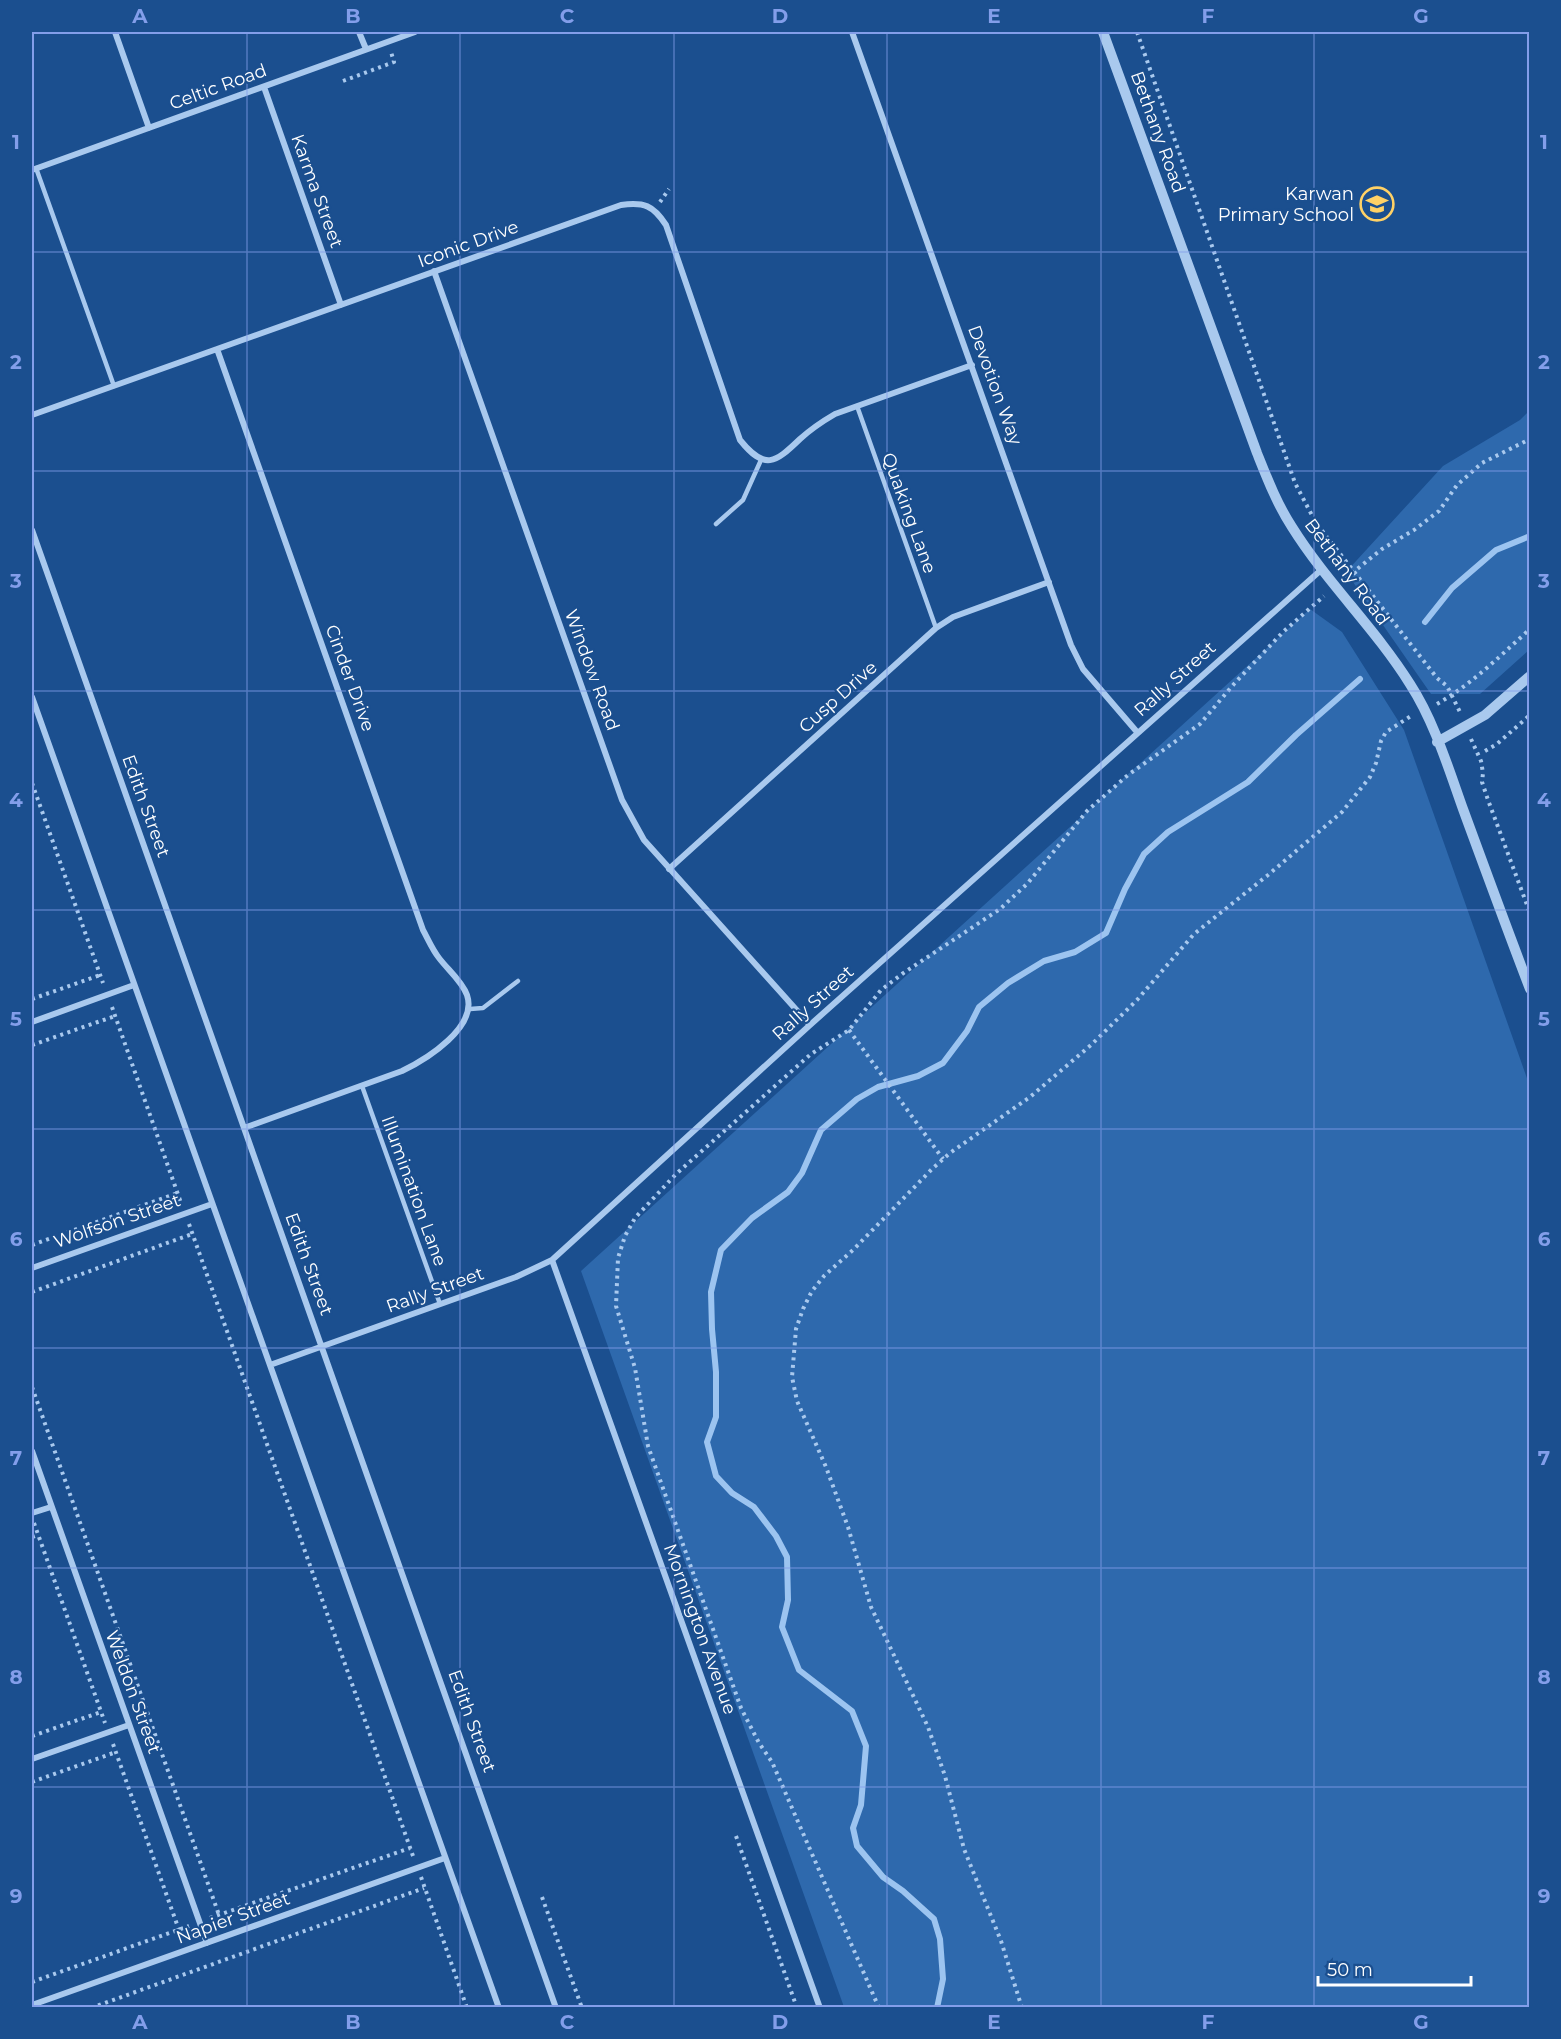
<svg xmlns="http://www.w3.org/2000/svg" width="1561" height="2039" font-family="Montserrat,sans-serif">
	<rect width="100%" height="100%" fill="#1b4f8f"/>
	<path fill="#2e69ad" d="M1529,411V650L1480,694H1431L1346,572L1443,466L1520,420Z
		M1310,609L1342,632L1404,730L1529,1084V2007H844L581,1271Z"/>
	<g fill="none" stroke-linecap="round" stroke-linejoin="round">
		<path stroke="#9cc4f0" stroke-width="6" d="M1425,622L1452,588L1496,550L1530,536
			M937,2008L943,1979L940,1939L934,1919L903,1891L883,1877L857,1846L853,1828L861,1805L866,1746L852,1711L799,1670L782,1627L788,1600L787,1557L776,1536L754,1507L732,1493L716,1476L707,1442L716,1417V1372L712,1329L711,1292L721,1250L752,1218L788,1192L802,1173L821,1130L857,1099L878,1087L918,1076L943,1063L967,1031L979,1007L1008,983L1044,961L1075,952L1106,933L1125,889L1144,854L1168,832L1248,782L1296,735L1360,679"/>
		<path stroke="#a9c9ee" stroke-width="4" stroke-dasharray="3 4.5" stroke-linecap="butt" d="M1137,32L1295,483L1316,523L1437,678L1447,686L1460,712
			M343,81L394,62L391,52
			M660,202L669,189
			M1346,578L1382,549L1414,530L1439,511L1457,485L1482,463L1530,439
			M1437,704C1472,684 1500,656 1530,629
			M1471,739L1481,761L1483,773L1482,782L1488,800L1530,913
			M1485,751L1497,744L1530,715
			M32,783L103,983
			M32,999L100,975
			M112,1007L181,1203
			M849,1030L943,1159
			M32,1045L115,1016
			M189,1224L413,1856
			M32,1245L178,1193
			M32,1292L192,1234
			M32,1387L219,1915
			M34,1523L105,1723
			M32,1537L38,1535
			M32,1736L101,1712
			M113,1744L179,1930
			M32,1782L116,1752
			M736,1836L797,2008
			M421,1877L467,2008
			M542,1897L582,2008
			M210,1918L410,1848
			M32,1982L189,1926
			M91,2008L424,1888
			M879,2008L772,1762L759,1743L741,1708L648,1446L635,1368L616,1306L618,1258L625,1236L635,1218L676,1174L811,1054L849,1030L881,990L902,974L1000,909L1027,884L1087,811L1128,775L1200,724L1234,684L1283,632L1324,596
			M1022,2008L1001,1941L964,1849L945,1776L928,1727L871,1607L848,1527L826,1467L797,1401L792,1377L796,1329L803,1309L812,1291L824,1276L853,1250L933,1168L950,1153L1030,1097L1091,1045L1137,1000L1194,934L1268,875L1342,812L1370,777L1376,763L1381,741L1386,732L1411,716"/>
		<path stroke="#a9c9ee" stroke-width="4.5" d="M36,168L114,386
			M857,406L936,628
			M716,524L743,500L761,460
			M470,1009L483,1008L518,981
			M362,1086L440,1304"/>
		<path stroke="#a9c9ee" stroke-width="6" d="M115,32L149,128
			M359,32L366,49
			M852,32L1071,645L1083,669L1137,732
			M264,87L341,305
			M32,170L415,32
			M434,271L622,800L644,840L810,1025
			M217,349L423,930C428,939 432,949 439,958C448,970 462,981 467,995C478,1027 427,1059 402,1071L244,1128
			M32,415L621,205C644,202 653,205 666,225L740,440C765,471 775,463 800,439C811,429 823,421 835,414L972,365
			M32,530L556,2008
			M32,697L499,2008
			M669,869L936,628L953,617L1049,582
			M32,1022L134,985
			M552,1260L820,2008
			M32,1268L212,1204
			M270,1365L516,1277L552,1260L810,1025L1321,570
			M32,1451L207,1943
			M32,1513L51,1507
			M32,1759L129,1725
			M32,2005L445,1858"/>
		<path stroke="#a9c9ee" stroke-width="10" d="M1103,32L1257,453C1267,478 1277,504 1292,527C1327,583 1375,628 1410,684C1434,721 1448,767 1463,809C1485,869 1507,929 1530,989
			M1437,742L1485,715L1530,676"/>
	</g>
	<path fill="none" stroke="#839eea" stroke-width="1.5" stroke-opacity="0.55" d="M247,32V2008M460,32V2008M674,32V2008M887,32V2008M1101,32V2008M1314,32V2008M32,252H1530M32,471H1530M32,691H1530M32,910H1530M32,1129H1530M32,1348H1530M32,1568H1530M32,1787H1530"/>
	<defs>
		<symbol id="school-ring" viewBox="-11 -11 22 22"><circle r="9.5" fill="#1b4f8f" stroke="#ffd166" stroke-width="1.5"/><path d="M0-5L7-2L0 1L-7-2ZM-4 1L0 2.5L4 1V4Q0 6-4 4Z" fill="#ffd166"/></symbol>
	</defs>
	<g fill-rule="evenodd">
		<use href="#school-ring" x="1358" y="185" width="38" height="38"/>
	</g>
	<g text-anchor="middle" stroke-width="4.5" stroke-linejoin="round" paint-order="stroke">
		<g font-size="18" fill="#fff" stroke="#1b4f8f">
			<text transform="translate(218 87) rotate(-20)" y="6">Celtic Road</text>
			<text transform="translate(1158 132) rotate(70)" y="6">Bethany Road</text>
			<text transform="translate(317 191) rotate(70)" y="6">Karma Street</text>
			<text transform="translate(468 244) rotate(-20)" y="6">Iconic Drive</text>
			<text transform="translate(995 385) rotate(70)" y="6">Devotion Way</text>
			<text transform="translate(909 513) rotate(70)" y="6">Quaking Lane</text>
			<text transform="translate(1347 572) rotate(53)" y="6">Bethany Road</text>
			<text transform="translate(592 670) rotate(70)" y="6">Window Road</text>
			<text transform="translate(350 678) rotate(70)" y="6">Cinder Drive</text>
			<text transform="translate(1175 679) rotate(-42)" y="6">Rally Street</text>
			<text transform="translate(838 697) rotate(-42)" y="6">Cusp Drive</text>
			<text transform="translate(146 806) rotate(70)" y="6">Edith Street</text>
			<text transform="translate(813 1003) rotate(-42)" y="6">Rally Street</text>
			<text transform="translate(414 1191) rotate(70)" y="6">Illumination Lane</text>
			<text transform="translate(117 1221) rotate(-19)" y="6">Wolfson Street</text>
			<text transform="translate(309 1264) rotate(70)" y="6">Edith Street</text>
			<text transform="translate(435 1290) rotate(-20)" y="6">Rally Street</text>
			<text transform="translate(700 1629) rotate(70)" y="6">Mornington Avenue</text>
			<text transform="translate(133 1692) rotate(70)" y="6">Weldon Street</text>
			<text transform="translate(472 1721) rotate(70)" y="6">Edith Street</text>
			<text transform="translate(233 1918) rotate(-20)" y="6">Napier Street</text>
		</g>
		<g font-size="18" fill="#fff" stroke="#1b4f8f" text-anchor="end">
			<text x="1354" y="200">Karwan<tspan x="1354" dy="21">Primary School</tspan></text>
		</g>
	</g>
	<rect width="1561" height="2039" fill="none" stroke="#1b4f8f" stroke-width="66"/>
	<path d="M1318 1976v9h153v-9" fill="none" stroke="#ffffff" stroke-width="3"/>
	<text x="1327" y="1976" font-size="18" fill="#ffffff" stroke="#1b4f8f" stroke-width="4.5" paint-order="stroke">50 m</text>
	<rect x="33" y="33" width="1495" height="1973" fill="none" stroke="#839eea" stroke-width="2"/>
	<g font-size="20" text-anchor="middle" font-weight="bold" fill="#839eea">
		<text x="140" y="23">A</text>
		<text x="353" y="23">B</text>
		<text x="567" y="23">C</text>
		<text x="780" y="23">D</text>
		<text x="994" y="23">E</text>
		<text x="1208" y="23">F</text>
		<text x="1421" y="23">G</text>
		<text x="16" y="149">1</text>
		<text x="1544" y="149">1</text>
		<text x="16" y="369">2</text>
		<text x="1544" y="369">2</text>
		<text x="16" y="588">3</text>
		<text x="1544" y="588">3</text>
		<text x="16" y="807">4</text>
		<text x="1544" y="807">4</text>
		<text x="16" y="1026">5</text>
		<text x="1544" y="1026">5</text>
		<text x="16" y="1246">6</text>
		<text x="1544" y="1246">6</text>
		<text x="16" y="1465">7</text>
		<text x="1544" y="1465">7</text>
		<text x="16" y="1684">8</text>
		<text x="1544" y="1684">8</text>
		<text x="16" y="1903">9</text>
		<text x="1544" y="1903">9</text>
		<text x="140" y="2029">A</text>
		<text x="353" y="2029">B</text>
		<text x="567" y="2029">C</text>
		<text x="780" y="2029">D</text>
		<text x="994" y="2029">E</text>
		<text x="1208" y="2029">F</text>
		<text x="1421" y="2029">G</text>
	</g>
</svg>
